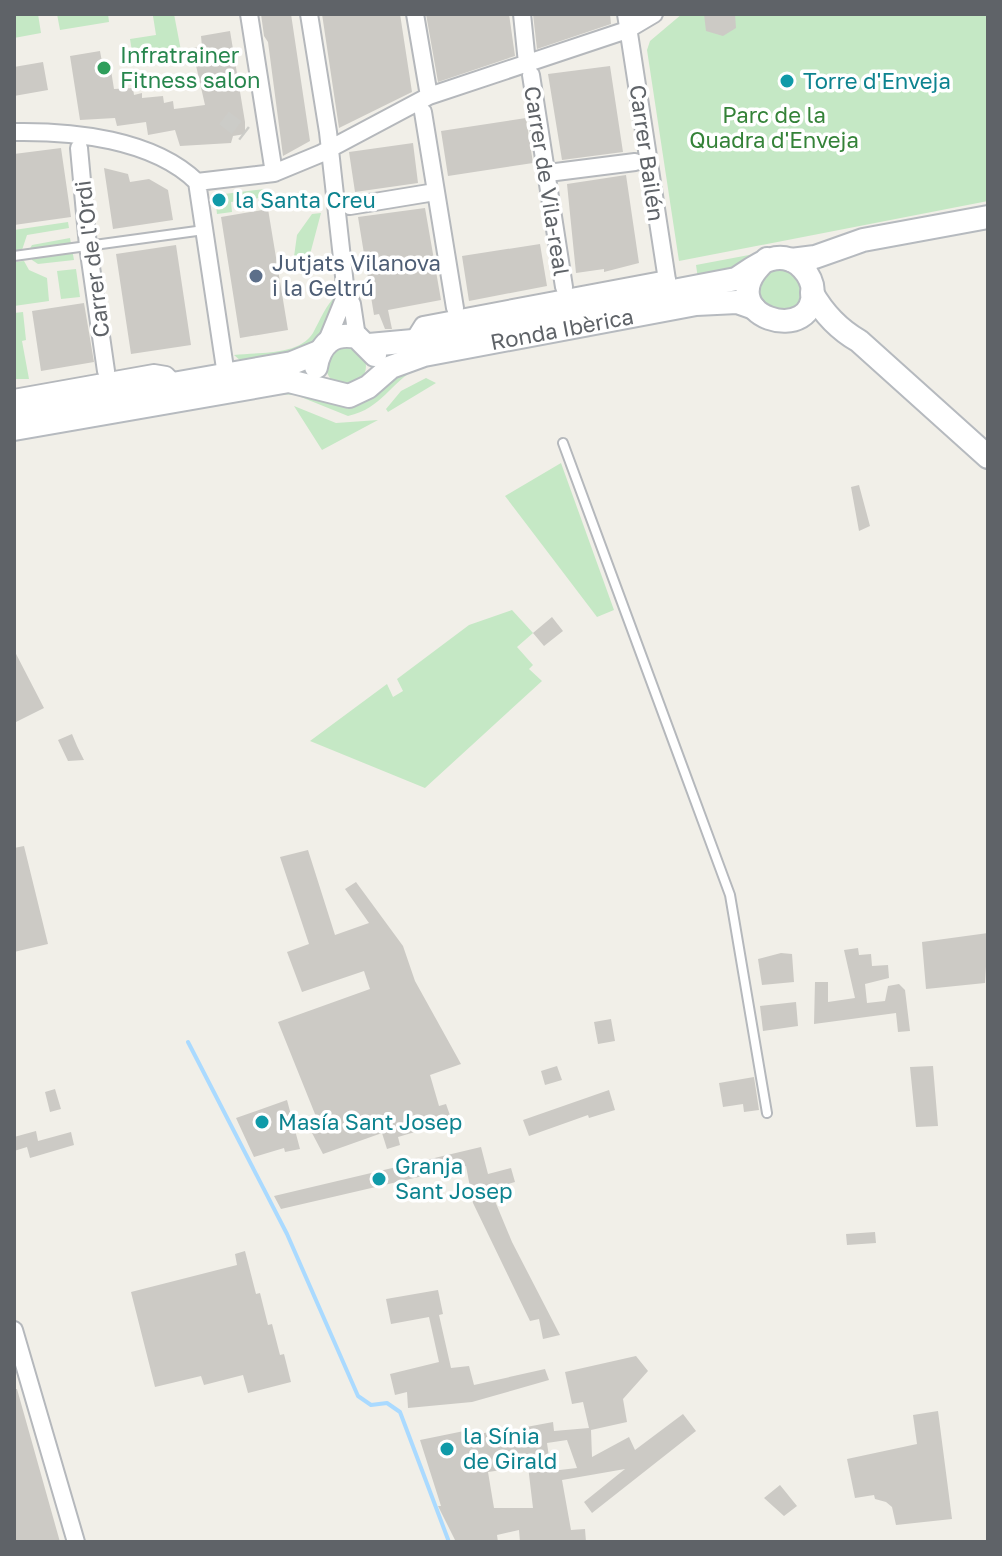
<svg xmlns="http://www.w3.org/2000/svg" width="1002" height="1556" font-family="'Golos Text',sans-serif">
	<rect width="100%" height="100%" fill="#f1efe8"/>
	<path fill="#c5e8c5" d="M14,14H38L41,33L14,38Z
		M57,14H108L109,22L60,30Z
		M174,14L182,56L134,64L130,39L156,35L153,16Z
		M682,14H988V201L679,261L647,50L650,41Z
		M265,189L266,197L231,202L232,212L217,214L216,205L225,203L224,194Z
		M321,213L304,277L293,264L297,235L312,214Z
		M68,222L69,228L27,235L22,250L14,251V230Z
		M70,238L74,260L38,264L32,260L29,250L32,245Z
		M765,252L734,273L698,279L696,265Z
		M24,261L29,270L47,278L49,301L14,306V262Z
		M771,267H786L804,286L797,308L782,316L757,297L762,274Z
		M76,269L80,297L61,299L57,271Z
		M337,294C338,317 316,349 294,354C278,359 259,360 242,362L234,355C258,352 299,356 313,333C321,318 325,307 337,294Z
		M23,312L26,340L22,341L29,379H14V313Z
		M326 366a20 20 0 1 1 40 0a20 20 0 1 1-40 0Z
		M418,368C389,383 383,408 348,416L296,395L278,394L288,387L349,406L363,402L389,377Z
		M426,378L436,383L388,412L386,409L401,391Z
		M294,406L336,423L378,420L322,450Z
		M561,463L614,610L597,617L505,496Z
		M512,610L533,633L517,647L533,665L529,669L542,681L425,788L310,741L387,684L393,697L403,691L397,679L469,625Z"/>
	<g fill="none" stroke-linecap="round" stroke-linejoin="round">
		<path stroke="#aadaff" stroke-width="4" d="M188,1042L287,1234L358,1396L371,1405L387,1403L400,1412L449,1542"/>
	</g>
	<path fill="#cccac5" fill-rule="evenodd" d="M261,14H291L310,141L283,156L268,42L264,36Z
		M322,14H400L412,92L339,128Z
		M426,14H509L515,56L438,82Z
		M533,14H610L611,24L537,49Z
		M704,14H735L736,28L723,36L706,31Z
		M230,31L245,122V134L233,136L231,143L180,146L175,130L148,135L146,122L117,126L115,118L80,120L70,56L100,51L102,62L110,64L114,89L133,88L134,95L142,93V98L163,96L164,103L173,101L174,109L190,107L205,105L192,48L202,47L201,36Z
		M43,62L48,90L14,96V67Z
		M610,66L623,152L562,160L548,74Z
		M526,118L533,163L448,176L441,131Z
		M413,143L418,183L355,192L349,152Z
		M61,148L71,217L14,225V154Z
		M104,168L128,174L130,182L149,179L168,190L173,220L113,229Z
		M626,175L639,263L604,272V269L576,273L567,184Z
		M425,208L441,300L388,310L392,329H385L379,314L374,315L358,217Z
		M268,209L288,330L240,338L221,217Z
		M540,244L547,286L469,301L462,256Z
		M176,245L191,345L131,354L116,254Z
		M84,303L94,362L41,371L32,311Z
		M859,485L870,526L859,531L851,487Z
		M552,617L563,631L544,646L533,633Z
		M14,650L44,708L14,723Z
		M72,734L77,746L84,760L68,761L58,740Z
		M24,846L48,944L14,952V848Z
		M308,850L335,935L369,923L345,889L356,882L403,946L415,981L461,1064L430,1075L439,1106L446,1104L452,1121L398,1137L400,1145L387,1149L382,1133L323,1154L312,1133L321,1129L278,1022L370,989L364,971L302,992L287,952L309,944L280,857Z
		M988,933L985,983L926,989L922,942Z
		M858,948L859,955L871,954L872,966L888,965L889,978L865,984L867,1003L885,1001L888,986L899,984L905,990L910,1031L898,1032L896,1013L814,1024L815,982H828V1002L855,998L844,950Z
		M781,953L792,954L794,982L762,985L758,959Z
		M796,1002L798,1026L763,1031L760,1006Z
		M611,1019L615,1041L598,1044L594,1022Z
		M557,1066L562,1080L545,1085L541,1071Z
		M933,1066L938,1126L916,1127L910,1067Z
		M754,1077L759,1110L744,1112L743,1104L723,1107L719,1083Z
		M55,1089L61,1109L50,1112L45,1092Z
		M609,1090L615,1110L589,1118L588,1115L529,1136L523,1120Z
		M287,1100L300,1149L285,1152L284,1148L254,1157L236,1118Z
		M36,1131L38,1141L71,1132L74,1145L30,1158L27,1147L14,1151V1137Z
		M481,1147L488,1174L511,1168L515,1182L490,1189L512,1242L560,1335L543,1339L539,1319L530,1321L473,1203L466,1166L281,1209L274,1196Z
		M875,1232L876,1243L847,1245L846,1234Z
		M245,1251L256,1294L260,1293L268,1325L272,1324L280,1355L284,1354L291,1382L248,1393L243,1375L204,1385L201,1376L155,1387L131,1292L237,1265L235,1254Z
		M438,1290L443,1314L439,1315L451,1368L469,1366L474,1385L545,1369L549,1380L472,1402L408,1408L407,1392L395,1395L390,1374L439,1362L429,1317L391,1324L386,1299Z
		M636,1356L648,1371L623,1399L627,1422L591,1430L592,1457L629,1437L635,1450L683,1414L696,1431L592,1513L584,1502L625,1469L562,1480L571,1530L585,1529L586,1542H520L519,1530L497,1535L498,1542H456L438,1506H441L420,1440L469,1430L470,1436L494,1431L498,1447L523,1441L521,1428L553,1422L554,1431L589,1428L583,1402L572,1404L565,1372ZM567,1440L577,1468L551,1471L547,1443ZM528,1466L533,1508H494L488,1472Z
		M14,1389H17L60,1542H14Z
		M938,1411L952,1519L896,1525L892,1507L886,1502L875,1499L874,1495L855,1498L847,1459L917,1444L913,1415Z
		M780,1485L797,1506L784,1516L764,1498Z"/>
	<g fill="none" stroke-linecap="round" stroke-linejoin="round">
		<path stroke="#ccccc8" stroke-width="16" stroke-dasharray="16 8" stroke-linecap="butt" d="M224,118L245,134"/>
		<defs>
			<path id="lane" d="M14,256L204,230
				M563,443L730,895L767,1113"/>
			<path id="street" d="M249,14L274,173
				M309,14L328,132L346,294L352,304L357,337
				M415,14L429,96
				M522,14L527,63
				M626,14L669,293
				M531,75L564,287
				M423,112L455,308
				M14,132C73,131 153,139 197,182
				M79,148L88,246L106,371
				M548,173L635,162
				M197,182L274,173L320,154L429,96L627,30L654,14
				M197,182L226,375
				M350,206L435,192
				M413,341L423,325L667,279
				M326,343L346,294
				M14,398L154,373L166,375L175,384
				M14,1330L76,1542"/>
			<g id="secondary">
				<path d="M791,260L815,257L863,240L988,217"/>
				<path d="M812,293C824,314 838,329 859,341L988,457"/>
				<path d="M369,345L413,341L736,279C755,267 776,248 798,264C804,269 810,277 812,285C823,351 702,316 767,259"/>
				<path d="M316,367C320,344 333,332 357,337L375,355"/>
				<path d="M14,412L292,363L319,352"/>
				<path id="s1" d="M14,429L289,381L349,396L368,387L391,367L424,355L696,304L737,302L754,308"/>
			</g>
		</defs>
		<use href="#lane" stroke="#b5b8bc" stroke-width="12"/>
		<use href="#street" stroke="#b5b8bc" stroke-width="20"/>
		<use href="#secondary" stroke="#b6babf" stroke-width="26"/>
		<use href="#lane" stroke="#fff" stroke-width="8"/>
		<use href="#street" stroke="#fff" stroke-width="16"/>
		<use href="#secondary" stroke="#fff" stroke-width="22"/>
	</g>
	<circle fill="#2e9e5b" stroke="#fff" stroke-width="3" cx="104" cy="68" r="8"/>
	<g fill="#0f9aa8" stroke="#fff" stroke-width="3">
		<circle cx="787" cy="81" r="8"/>
		<circle cx="219" cy="200" r="8"/>
		<circle cx="262" cy="1122" r="8"/>
		<circle cx="379" cy="1179" r="8"/>
		<circle cx="447" cy="1449" r="8"/>
	</g>
	<circle fill="#5c6f8a" stroke="#fff" stroke-width="3" cx="256" cy="276" r="8"/>
	<g text-anchor="middle" stroke-width="7" stroke-linejoin="round" paint-order="stroke">
		<g font-size="22" fill="#27864d" stroke="#fff" text-anchor="start">
			<text x="120" y="63">Infratrainer<tspan x="120" dy="25">Fitness salon</tspan></text>
		</g>
		<g font-size="22" fill="#0d838f" stroke="#fff" text-anchor="start">
			<text x="803" y="89">Torre d'Enveja</text>
			<text x="235" y="208">la Santa Creu</text>
			<text x="278" y="1130">Masía Sant Josep</text>
			<text x="395" y="1174">Granja<tspan x="395" dy="25">Sant Josep</tspan></text>
			<text x="463" y="1444">la Sínia<tspan x="463" dy="25">de Girald</tspan></text>
		</g>
		<g font-size="22" fill="#348238" stroke="#fff">
			<text x="774" y="123">Parc de la<tspan x="774" dy="25">Quadra d'Enveja</tspan></text>
		</g>
		<g font-size="22" fill="#5f6368" stroke="#fff">
			<text transform="translate(647 153) rotate(82)" y="8">Carrer Bailén</text>
			<text transform="translate(547 181) rotate(81)" y="8">Carrer de Vila-real</text>
			<text transform="translate(92 259) rotate(-97)" y="8">Carrer de l'Ordi</text>
			<text dy="8" stroke="none"><textPath href="#s1" startOffset="568">Ronda Ibèrica</textPath></text>
		</g>
		<g font-size="22" fill="#4e5e75" stroke="#fff" text-anchor="start">
			<text x="272" y="271">Jutjats Vilanova<tspan x="272" dy="25">i la Geltrú</tspan></text>
		</g>
	</g>
	<rect width="1002" height="1556" fill="none" stroke="#5f6368" stroke-width="32"/>
</svg>
